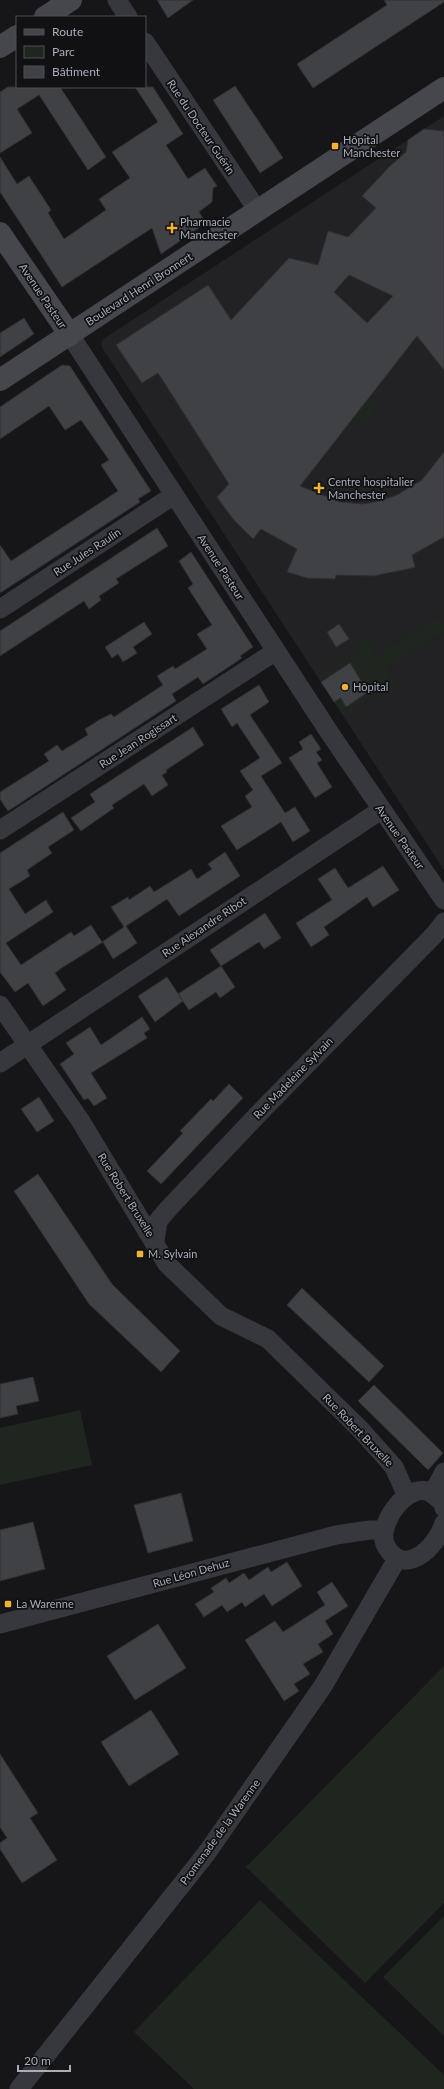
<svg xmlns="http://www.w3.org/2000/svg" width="444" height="2089" font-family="Lato,sans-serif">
	<rect width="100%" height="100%" fill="#161618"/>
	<path fill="#222225" d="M444,116V870L101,346L102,340Z"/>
	<path fill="#1e261f" d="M373,399C375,413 372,423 358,427L357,412L363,405Z
		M438,616L444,625V631L386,669L394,683L344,716L334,702L341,698L346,706L368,692L350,663L321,682L318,677L360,649L353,639L368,642L377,656Z
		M80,1410L92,1465L0,1485V1428Z
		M444,1666V1903L365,1983L246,1867Z
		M260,1900L444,2075V2089H194L134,2032Z
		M444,1916V2036L383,1977Z"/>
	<path fill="#404145" stroke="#303034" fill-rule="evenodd" d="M157,0H193L168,18Z
		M384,0H444V2L313,88L297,64L387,5Z
		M235,86L283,158L260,173L213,100Z
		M8,87H60L106,157L88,170L39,95L17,109L32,133L0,153V92Z
		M135,87H153L183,134L166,145L188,179L205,168L217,186L213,188L212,202L199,212L206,223L161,254L152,228L62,287L0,192V157L17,184L29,176L51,210L48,213L64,239L106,210L99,199L130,178L112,152L158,122Z
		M424,129L444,131V370L417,336L300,486L340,502L363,504L380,501L397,495L422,480L444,452V537L412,555L415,567L408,569L373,576L336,575L335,579L307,578L287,572L297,549L261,529L253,539L233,519L217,497L229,484L158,373L142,383L116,345L208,285L231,320L289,258L318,265L328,231L348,237L376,208L362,196L389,167L406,152L408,140ZM349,275L393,296L367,323L334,292Z
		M24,318L34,334L0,357V333Z
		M62,365L70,366L151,491L138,499L140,502L0,593V545L11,561L118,491L101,465L109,460L81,420L65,430L49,406L0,439V407Z
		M157,528L168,546L116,579L119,583L99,596L101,600L89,609L84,601L0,656V631Z
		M191,552L253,647L240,656L242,658L203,684L198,677L172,694L176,701L8,811L0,799V792L49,761L44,754L57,745L62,751L88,735L85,729L99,720L111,714L114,717L163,685L157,676L173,666L175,669L207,649L197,634L212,625L188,588L193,584L179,561Z
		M144,622L152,634L133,647L137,653L123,662L118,654L112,658L105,647Z
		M339,624L349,639L336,647L327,632Z
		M350,663L368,692L346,707L341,698L334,702L321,682Z
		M259,685L269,702L250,715L282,763L261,776L285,813L295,807L310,831L293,842L281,822L237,850L221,826L252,807L245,796L253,790L240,771L260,758L237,723L232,727L221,709Z
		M193,727L204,745L166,770L167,772L162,775L168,785L152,796L144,784L112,805L114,808L81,831L71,818L95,802L90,794Z
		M311,734L321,749L316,752L322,760L317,763L332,787L315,798L289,758L303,749L299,742Z
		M63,812L74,830L48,847L52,853L27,870L30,876L9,889L25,914L46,900L53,912L6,943L21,965L71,932L74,936L91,925L102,942L124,927L111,907L128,897L129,900L150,886L154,892L191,869L197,879L212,869L208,864L225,852L240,876L179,916L167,899L149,911L126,926L137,943L113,959L103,942L60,969L55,973L66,990L43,1006L28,983L15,992L0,972V853Z
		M383,866L399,890L373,907L367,897L324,927L329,935L311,947L296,923L332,900L318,879L335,868L348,888Z
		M265,913L281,938L264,949L259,942L221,966L235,987L220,998L216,992L189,1010L178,994L221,966L210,950Z
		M167,977L183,1001L155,1022L138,996Z
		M142,1017L150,1029L144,1033L147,1038L91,1073L107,1098L94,1106L88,1098L84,1100L60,1064L74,1054L66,1043L90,1027L101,1045Z
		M229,1084L243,1098L161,1184L147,1171L183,1133L180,1131L211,1099L213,1101Z
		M39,1097L54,1121L37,1132L21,1109Z
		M38,1174L112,1284L180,1351L161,1372L89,1304L14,1191Z
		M302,1288L384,1366L369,1382L287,1305Z
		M33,1377L39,1401L16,1406L18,1414L0,1418V1384Z
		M374,1385L443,1453L428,1470L358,1401Z
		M181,1493L193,1541L148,1553L134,1505Z
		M33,1522L45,1569L0,1581V1530Z
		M287,1562L302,1586L272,1606L264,1594L245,1607L242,1602L227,1612L222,1605L204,1617L195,1604L214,1592L211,1588L226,1578L229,1583L244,1573L249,1580L268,1567L271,1572Z
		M332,1582L348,1606L325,1621L333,1634L318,1644L323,1652L303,1664L310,1674L294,1684L299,1691L284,1701L245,1640L275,1621L283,1632L325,1605L317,1592Z
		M158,1624L186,1668L135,1700L107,1656Z
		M151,1710L179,1754L129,1786L101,1742Z
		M0,1754L38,1813L30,1818L57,1860L22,1883L0,1849V1843L7,1838L0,1827Z"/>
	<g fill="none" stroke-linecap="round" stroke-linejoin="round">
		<path stroke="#37383d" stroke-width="19" d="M117,0L128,17
			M145,42L258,211
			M70,335L331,735L444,900
			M0,609L174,495
			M0,830L276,651
			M0,1005L80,1120L167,1264L221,1316L268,1339L360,1429L394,1467L407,1496
			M0,1063L381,810
			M155,1242L158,1221L169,1208L265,1107L434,935L444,922
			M433,1493L444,1472
			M444,1508C443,1502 440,1500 435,1496C413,1474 374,1524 386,1546C404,1579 437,1547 444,1523
			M0,1624L336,1535L370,1530H384
			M19,2089L206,1854L323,1686L397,1559"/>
		<path stroke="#45474d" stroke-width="22" d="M45,17L71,0
			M0,47L17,36
			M0,233L70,335
			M0,380L444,88"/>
	</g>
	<g fill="#f2b134" stroke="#111113" stroke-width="1.5">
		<rect x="331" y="142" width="8" height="8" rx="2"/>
		<path d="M170 222h4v4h4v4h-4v4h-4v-4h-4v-4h4z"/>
		<path d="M317 482h4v4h4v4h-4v4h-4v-4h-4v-4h4z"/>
		<circle cx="345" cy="687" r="4"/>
		<rect x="136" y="1250" width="8" height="8" rx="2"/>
		<rect x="4" y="1600" width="8" height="8" rx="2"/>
	</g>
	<g text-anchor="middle" stroke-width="3.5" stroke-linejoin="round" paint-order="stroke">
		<g font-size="11" fill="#a8adb8" stroke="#111113">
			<text transform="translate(201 127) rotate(56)" y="4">Rue du Docteur Guérin</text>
			<text transform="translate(139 289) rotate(-33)" y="4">Boulevard Henri Bronnert</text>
			<text transform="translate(43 296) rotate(56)" y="4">Avenue Pasteur</text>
			<text transform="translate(87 552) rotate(-33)" y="4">Rue Jules Raulin</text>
			<text transform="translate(221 567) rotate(57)" y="4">Avenue Pasteur</text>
			<text transform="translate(138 741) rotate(-33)" y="4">Rue Jean Rogissart</text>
			<text transform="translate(400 837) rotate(55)" y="4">Avenue Pasteur</text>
			<text transform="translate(204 927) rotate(-34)" y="4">Rue Alexandre Ribot</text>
			<text transform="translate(293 1078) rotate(-46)" y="4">Rue Madeleine Sylvain</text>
			<text transform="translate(126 1195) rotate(58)" y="4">Rue Robert Bruxelle</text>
			<text transform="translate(358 1430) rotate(46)" y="4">Rue Robert Bruxelle</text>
			<text transform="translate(191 1573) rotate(-16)" y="4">Rue Léon Dehuz</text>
			<text transform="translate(220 1832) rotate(-54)" y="4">Promenade de la Warenne</text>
		</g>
		<g font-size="11" fill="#a8adb8" stroke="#111113" text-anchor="start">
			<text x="343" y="144">Hôpital<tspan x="343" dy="13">Manchester</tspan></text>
			<text x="180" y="226">Pharmacie<tspan x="180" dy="13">Manchester</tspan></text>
			<text x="328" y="486">Centre hospitalier<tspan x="328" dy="13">Manchester</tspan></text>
			<text x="353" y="691">Hôpital</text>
			<text x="148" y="1258">M. Sylvain</text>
			<text x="16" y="1608">La Warenne</text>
		</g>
	</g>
	<rect x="16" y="16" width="130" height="72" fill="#111113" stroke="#4d4f55"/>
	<rect x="24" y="29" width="20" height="6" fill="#45474d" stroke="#4d4f55"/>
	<text x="52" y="36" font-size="12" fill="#a8adb8">Route</text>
	<rect x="24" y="46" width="20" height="12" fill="#1e261f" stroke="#4d4f55"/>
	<text x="52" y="56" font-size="12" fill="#a8adb8">Parc</text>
	<rect x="24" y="66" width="20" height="12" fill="#404145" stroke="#4d4f55"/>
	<text x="52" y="76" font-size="12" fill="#a8adb8">Bâtiment</text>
	<path d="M18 2065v6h52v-6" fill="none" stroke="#a8adb8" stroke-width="2"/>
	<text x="24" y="2065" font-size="12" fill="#a8adb8" stroke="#111113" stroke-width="3" paint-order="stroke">20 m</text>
</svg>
